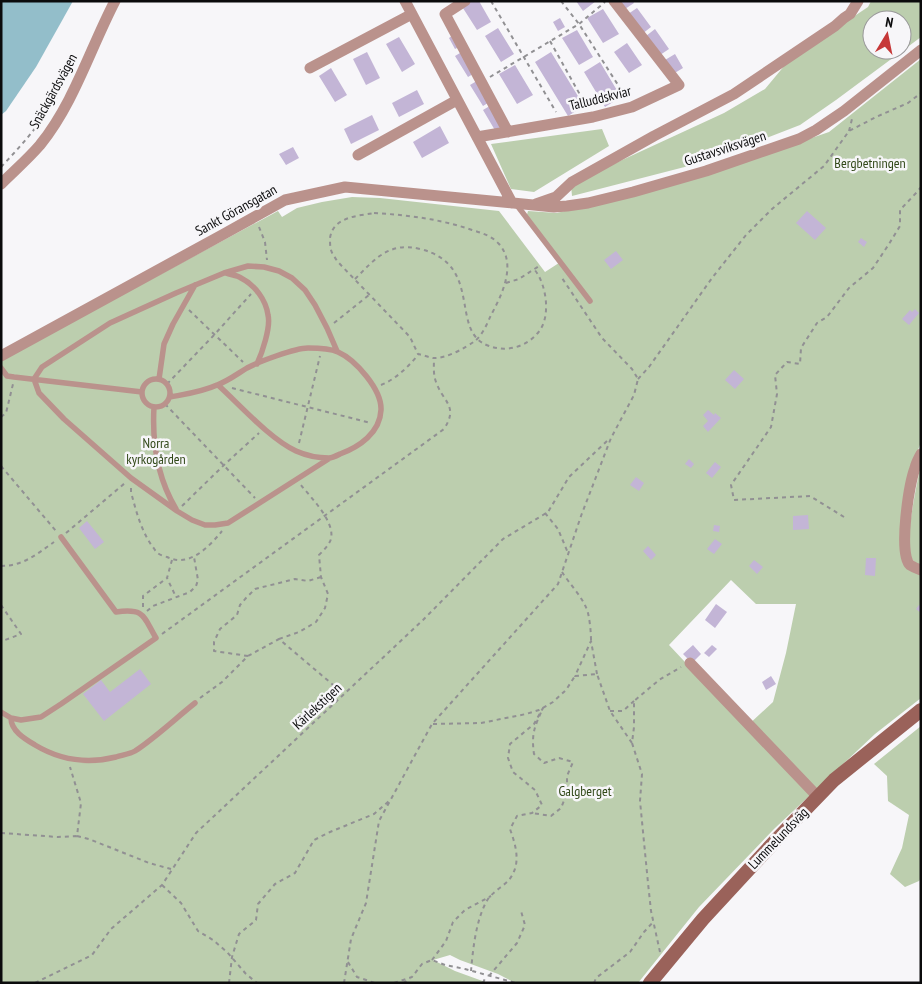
<svg xmlns="http://www.w3.org/2000/svg" width="922" height="984" font-family="'PT Sans Narrow',sans-serif">
	<rect width="100%" height="100%" fill="#f7f6f9"/>
	<path fill="#bcceae" fill-rule="evenodd" d="M871,1H921V37L836,100L800,125L704,162L572,196L571,185L581,179L724,113L765,89L790,59L868,7ZM872,20H902V50H872Z
		M921,59V442L910,471L900,547L903,564L911,571L921,575V698L875,734L774,829L699,907L638,983H515L498,974L460,960L450,955L433,960L455,971L488,983H1V360L278,211L282,217L297,208L322,202L352,197L380,198L499,211L545,272L562,261L526,218L528,211L557,213L713,172L829,132ZM731,580L756,604H796L786,653L773,702L746,727L669,645Z
		M602,129L609,146L534,192L511,189L491,144Z
		M921,464V566C916,564 912,560 910,555C905,539 917,483 921,464Z
		M921,726V878L919,881L905,887L890,874L902,848L909,815L888,801L887,776L874,764Z"/>
	<path fill="#93beca" d="M1,1H73L36,67L6,111L1,115Z"/>
	<path fill="#c3b5d6" d="M467,1H479L491,22L477,30L461,5Z
		M576,1H596L583,11Z
		M619,1H633L634,3L625,9Z
		M637,8L651,27L642,34L628,14Z
		M603,9L619,34L603,43L587,18Z
		M560,18L565,27L558,31L553,22Z
		M498,28L514,54L501,62L485,36Z
		M655,29L669,49L660,55L646,36Z
		M577,30L593,57L579,65L562,38Z
		M456,33L463,45L455,49L449,38Z
		M399,37L415,64L402,72L386,44Z
		M627,43L642,65L629,73L614,52Z
		M465,50L478,71L468,77L455,56Z
		M367,52L380,78L366,85L353,59Z
		M551,52L584,106L568,116L535,62Z
		M675,54L683,68L673,74L665,60Z
		M600,62L621,97L605,107L584,72Z
		M515,65L533,95L517,104L499,74Z
		M331,68L347,95L335,102L319,76Z
		M480,79L493,100L483,106L470,85Z
		M417,90L424,104L399,117L392,103Z
		M493,104L506,126L496,132L483,110Z
		M372,115L379,130L351,144L344,129Z
		M440,126L449,143L422,158L413,142Z
		M293,147L299,158L286,165L279,154Z
		M807,211L826,228L815,240L796,223Z
		M861,238L867,242L864,247L858,242Z
		M616,251L623,260L611,269L604,260Z
		M915,309L919,313L909,325L902,319L910,310L912,312Z
		M734,370L744,379L735,389L725,380Z
		M708,410L714,415L715,413L721,418L708,432L703,426L708,421L703,415Z
		M689,459L694,464L691,468L685,464Z
		M715,462L721,467L712,478L706,473Z
		M636,477L644,483L639,491L630,485Z
		M808,515L809,529L793,530V516Z
		M87,521L104,542L95,549L79,528Z
		M714,525L720,526L719,532L713,531Z
		M715,539L722,544L714,554L707,549Z
		M648,546L656,555L651,560L643,551Z
		M866,558H876L875,576L865,575Z
		M754,560L763,567L757,574L749,566Z
		M716,604L727,612L715,628L705,620Z
		M919,605L921,606V613L916,609Z
		M693,645L701,654L692,663L683,654Z
		M712,645L717,649L709,657L704,653Z
		M140,669L151,684L104,721L83,694L101,680L110,692Z
		M771,676L776,684L766,690L762,682Z"/>
	<g fill="none" stroke-linecap="round" stroke-linejoin="round">
		<path stroke="#919093" stroke-width="2" stroke-dasharray="4 4" stroke-linecap="butt" d="M491,1L556,112
			M561,1L579,24L627,99
			M550,41L588,109
			M490,77L579,24L605,2
			M849,131L852,119
			M1,167C22,145 41,123 57,97
			M374,213C408,215 440,219 472,230C482,233 492,236 499,244C517,264 502,295 491,315C487,324 483,334 475,341C465,348 446,359 433,358C428,357 423,355 418,354L410,337L337,261C335,257 332,254 331,250C330,247 330,242 330,238C333,217 357,216 374,213Z
			M259,227L265,242L267,260
			M355,279C374,260 389,241 420,249C485,265 448,332 489,346C508,353 529,346 540,330C551,314 546,283 534,269
			M506,283L519,279L539,266
			M189,310L243,362
			M334,323L369,295
			M638,379L649,367L712,278L746,235L772,209L824,166L849,131L876,117L908,103L921,93
			M167,384L215,334L251,294
			M381,385C396,379 408,367 418,355
			M232,388L371,423
			M165,404L255,498
			M1,417L6,413L13,384
			M299,443L320,356
			M1,466L56,531
			M131,488V492C136,511 141,530 152,546C154,548 155,551 157,552C159,555 164,556 167,557C189,568 209,547 222,531
			M182,506L224,465L259,433
			M545,513L558,529L568,553
			M844,517L810,496L734,500L731,485L771,427L777,394L775,375L787,362L800,364L801,348L817,323L827,317L849,288L873,268L889,244L900,226V210L917,192L921,187
			M66,533L125,483
			M172,560L167,578L176,597
			M1,566C23,566 37,554 54,542
			M562,572C570,585 584,598 588,613C590,622 591,632 591,641
			M1,605L21,634L5,640H1
			M143,607V596L167,578
			M147,611L153,606L190,592L196,586L198,580L194,557
			M162,634L444,429C459,406 443,402 436,382C433,374 434,366 434,358
			M279,639L299,632L316,622L325,608L328,594L321,577L319,555C324,550 329,545 331,539C335,521 311,498 301,485
			M248,656L214,651V642L220,629L237,615L240,605L246,598L255,589L295,579L308,581L321,577
			M597,674L591,641L575,676L597,674L610,711L632,743
			M200,698L222,682L248,656L279,639L332,684L342,696
			M610,711H623L634,701
			M433,724L481,723L526,714L539,710L553,702L566,690L575,676
			M1,833L58,837L77,836L81,803L70,767
			M77,836L89,839L149,863L171,869
			M162,885L181,903L198,931L213,940L227,952L246,974L257,983
			M660,952L651,911L648,883L640,801L642,774L632,743L634,727V701L659,680L681,667
			M432,960L446,941L453,922L465,910L491,896
			M348,962L357,977L375,983H380
			M471,971C473,949 476,918 488,899C494,891 502,887 508,881C522,865 516,846 510,829L517,816L532,813L542,805L535,790L513,772L508,758L510,744L534,724L543,708C535,726 531,733 534,754L544,763L559,758L573,762L567,776V793L561,808L551,816L532,813
			M489,976L517,943L525,925L521,911
			M35,983L92,955L111,929L162,885L196,833L423,620L503,539L548,512L569,477L609,439
			M229,983L232,957L239,934L256,920L258,904L275,884L295,873L314,840L330,832L374,814L389,801
			M344,983L351,939L366,903L379,821L432,724L558,584L581,516L611,438L634,395L638,379L632,369L602,338L562,278
			M394,983L412,977L422,964L432,960L445,965L465,969L516,983
			M403,983L410,979
			M483,983L486,976
			M594,983L596,978L630,952L644,932L654,921"/>
		<path stroke="#ba928c" stroke-width="5.5" d="M516,204L590,301
			M226,273C231,275 237,275 241,278C255,285 266,300 268,315C271,327 262,353 257,364
			M1,368L7,376L14,377L142,392
			M159,379L164,344L173,324L195,285
			M142 393a14 14 0 1 1 28 0a14 14 0 1 1-28 0Z
			M170,397C186,394 202,392 217,385C228,381 237,374 247,368C258,362 295,348 308,348C317,348 329,348 338,352C356,360 382,390 381,410C380,433 359,447 340,454C336,456 332,458 329,458C319,458 305,455 296,451C270,439 240,405 218,385
			M154,407C152,442 158,479 176,509
			M330,458L228,523L215,525H205L192,520L177,511L131,478L64,419L39,393L34,379L42,367L110,323L176,293L224,273L248,266L264,267L279,271L292,278L305,290L315,305L327,328L337,351
			M1,712L11,718L21,720L41,717L61,704L156,638C143,616 145,608 116,612L61,537
			M11,718C11,731 25,739 35,745C60,760 88,764 116,757C122,755 130,754 135,751C155,738 176,718 195,703"/>
		<path stroke="#ba928c" stroke-width="11" d="M405,1L512,203
			M465,1L445,14L508,132
			M310,68L412,14
			M477,137L593,117L632,107L679,85L614,1
			M358,155L457,100
			M1,184C14,171 28,159 40,145C74,103 90,49 115,1
			M536,204L556,197L572,182L654,136L734,94L835,26L844,18L850,14L858,1
			M1,356L222,235L285,200L345,187L554,207L567,206L588,203L633,192L706,171L799,139L816,130L844,111L921,50
			M921,454C919,458 916,463 915,468C909,484 898,554 910,565C913,567 918,569 921,570
			M690,663L818,797"/>
		<path stroke="#9a625a" stroke-width="14" d="M650,983L703,919L776,840L834,780L921,710"/>
	</g>
	<g text-anchor="middle" stroke-width="5" stroke-linejoin="round" paint-order="stroke">
		<g font-size="14" fill="#0b0b0c" stroke="#f7f6f9">
			<text transform="translate(53 91) rotate(-61)" y="5">Snäckgärdsvägen</text>
			<text transform="translate(600 98) rotate(-14)" y="5">Talluddskviar</text>
			<text transform="translate(725 148) rotate(-18)" y="5">Gustavsviksvägen</text>
			<text transform="translate(236 210) rotate(-29)" y="5">Sankt Göransgatan</text>
			<text transform="translate(317 706) rotate(-43)" y="5">Kärlekstigen</text>
			<text transform="translate(778 838) rotate(-46)" y="5">Lummelundsväg</text>
		</g>
		<g font-size="14" fill="#314818" stroke="#f7f6f9">
			<text x="870" y="168">Bergbetningen</text>
			<text x="156" y="448">Norra<tspan x="156" dy="16">kyrkogården</tspan></text>
			<text x="585" y="796">Galgberget</text>
		</g>
	</g>
	<rect width="922" height="984" fill="none" stroke="#0b0b0c" stroke-width="5"/>
	<g transform="translate(887 35) rotate(10)"><circle r="24" fill="#f7f6f9" stroke="#99989a"/>
	<path d="M0-4L9 19L0 12L-9 19Z" fill="#c63738"/>
	<text y="-8" font-size="14" font-weight="bold" text-anchor="middle" fill="#0b0b0c">N</text>
	</g>
</svg>
